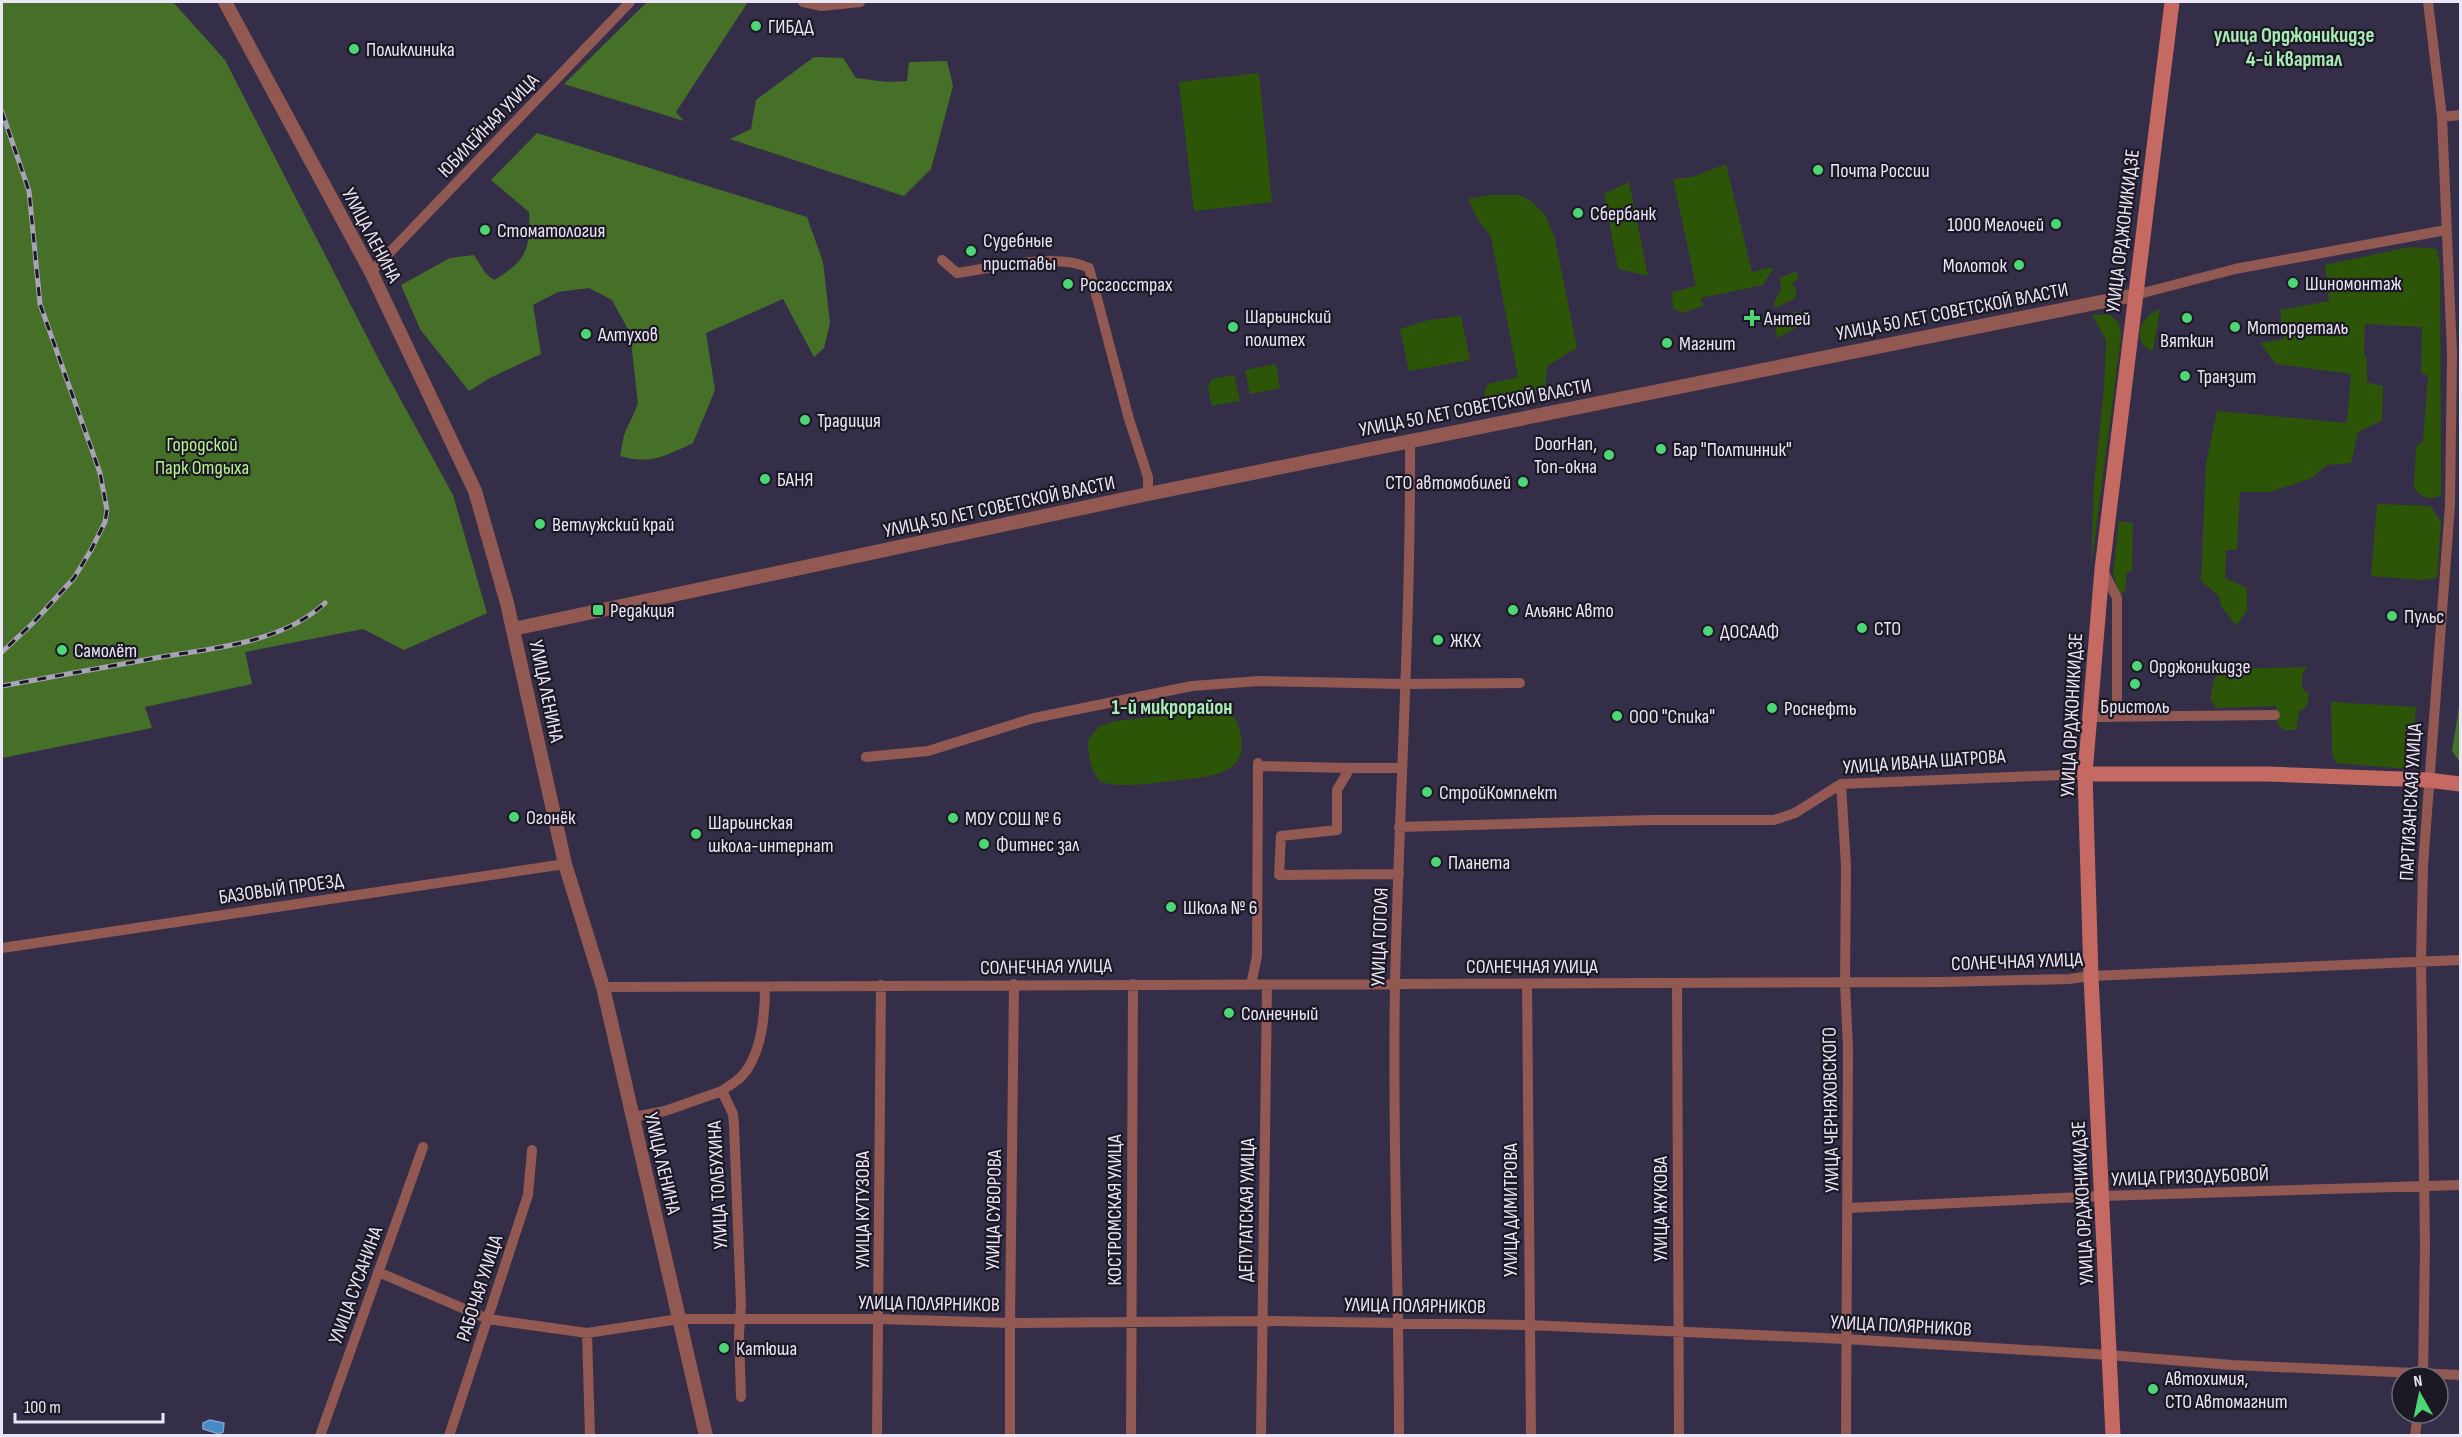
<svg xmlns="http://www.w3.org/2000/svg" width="2462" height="1437" font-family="'Sofia Sans Condensed',sans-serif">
	<rect width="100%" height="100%" fill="#352e48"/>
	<path fill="#2d5508" d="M1259,73L1272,202L1194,211L1179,82Z
		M1726,164L1752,272L1774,267L1763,285L1701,298L1703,306L1682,313L1673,308L1672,292L1696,286L1673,179L1692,177Z
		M1629,182L1648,276L1618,269L1604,194Z
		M1490,195H1519L1530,200L1546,216L1555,239L1577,348L1547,366L1545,391L1487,402L1484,393L1488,384L1518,377L1491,237L1478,220L1468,199Z
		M2409,247L2437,249L2440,264L2441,496C2429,500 2423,498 2414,488L2416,447L2423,441L2428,376L2421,373L2422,327L2365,324L2364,355L2367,359V382L2383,386L2382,420L2358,432L2351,463L2327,465L2312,478L2270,492H2240L2237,550H2226L2225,578L2247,588V611L2236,626L2221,606L2219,596L2201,581L2206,464L2217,411L2347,423L2351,374L2276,364L2260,343L2284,339L2280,310L2329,301L2325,265Z
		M1797,271L1798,279L1792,283L1797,293L1794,299L1775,308L1774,303L1781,289L1780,278Z
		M2160,309L2153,351C2129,342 2141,315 2160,309Z
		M1793,312H1800L1803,316V324L1777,338L1774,321Z
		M2106,314C2118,319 2121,324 2121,337L2091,567L2094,483L2104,388L2106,340L2092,315Z
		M1461,316L1470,360L1409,371L1400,329L1429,320Z
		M1276,364L1280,388L1250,394L1245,370Z
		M1234,375L1240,401L1212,406L1208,388L1212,379Z
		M2377,504L2430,506L2441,521L2437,578L2422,580L2371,576Z
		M2119,521L2133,523L2132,571H2127L2125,591L2119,595L2113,573Z
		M2307,667L2302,675V688L2309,694L2307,706L2299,712L2296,730H2285L2278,725L2276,706L2216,708L2210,699L2214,680L2221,669Z
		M2331,702L2416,707L2410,769L2336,763L2332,753Z
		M1217,710L1235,718C1260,775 1212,777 1170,781C1146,784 1124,788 1100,782C1090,768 1088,756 1088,739L1100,726L1115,721Z"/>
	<path fill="#467027" d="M2,2H173L225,60L380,362L453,495L487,613L404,650L363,629L245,652L252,684L145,707L152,728L2,758Z
		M647,2H748L676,112L684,121L564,84Z
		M814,57L843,58L856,78L887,82L907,81L909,62L947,61L953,86L931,169L904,196L730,139L751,129L756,100Z
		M537,133L807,217L823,262L830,323L824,348L814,357L783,299L706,333L715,390L693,443C665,456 652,465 620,456L624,435L638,404L630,333L612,300L589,288L558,292L533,305L541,354L490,378L469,391L420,329L401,285L450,258L474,255L486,274L494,280C526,262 531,248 529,212L491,180Z
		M2460,701V762L2452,751Z"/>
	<path fill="#4789c5" stroke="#78a5d4" stroke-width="1.5" d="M210,1420L224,1423L223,1432L219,1434L203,1429V1423Z"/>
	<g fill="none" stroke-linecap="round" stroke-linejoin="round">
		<path stroke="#925852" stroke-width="10" d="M803,2L822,6L860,2
			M2442,117L2460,115
			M942,260L957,273C993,268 1057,252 1089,268L1129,419L1148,477V494
			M371,272L630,2
			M2135,295L2235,269L2446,230
			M2102,569L2117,598V702L2113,717
			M2090,717L2275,715
			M866,757L928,751L1034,718L1192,686L1259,681L1404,684L1520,683
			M1258,766L1350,768
			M1841,784L1846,866L1845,983L1848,1048L1846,1436
			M1399,827L1651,820H1774L1795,813L1841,784L2085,774
			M1399,874L1279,875L1281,836L1337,830V790L1350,768H1401
			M2,948L565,864
			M1677,983L1679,1436
			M1527,984L1531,1436
			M1251,985L1257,956L1258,763
			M603,987L1942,982L2069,979L2091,976L2460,960
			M633,1117L665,1111L722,1091
			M1849,1208L2103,1196L2460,1185
			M378,1272L488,1319L587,1333L679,1319H879L1010,1323L1262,1321L1529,1325L1845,1339L2109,1355L2232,1365L2460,1375
			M587,1333L590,1436
			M2423,1377L2425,1246L2421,961L2423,866L2450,505L2452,353L2442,117L2428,2
			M741,1397L739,1334L741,1305L734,1125L733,1114L722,1091C728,1086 736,1082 741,1077C762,1055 765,1015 765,987
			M320,1436L423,1147
			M449,1436L528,1195L532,1150
			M877,1436L881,985
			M1010,1436V1323L1014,984
			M1131,1436L1133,984
			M1261,1436L1267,985
			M1399,1436C1399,1285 1392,1135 1395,985C1399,803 1411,621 1410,439
			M2415,1436L2418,1413"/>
		<path stroke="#925852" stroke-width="14" d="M225,2L371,272L475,491L507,603L565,864L603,987L706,1436
			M513,629L1148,494L2135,295"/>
		<path stroke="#c56a62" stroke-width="15" d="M2085,774H2268L2428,780L2460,784
			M2113,1436L2091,976L2085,774L2102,569L2172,2"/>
		<defs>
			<path id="rail" d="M2,112L29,191L40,304L100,473L107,510L105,522L91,550L74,578L33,623L2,652
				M2,686C51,677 100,668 150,659C208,648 280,645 325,603"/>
		</defs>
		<use href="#rail" stroke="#a8a3b7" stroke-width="5"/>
		<use href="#rail" stroke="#1c1824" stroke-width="3" stroke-dasharray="9" stroke-linecap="butt"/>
	</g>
	<g fill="#4dd676" stroke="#1c1824" stroke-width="2">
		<circle cx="756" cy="26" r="6"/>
		<circle cx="354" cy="49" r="6"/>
		<circle cx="1818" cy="170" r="6"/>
		<circle cx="1578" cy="213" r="6"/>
		<circle cx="2056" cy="224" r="6"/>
		<circle cx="485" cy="230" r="6"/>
		<circle cx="971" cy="251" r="6"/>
		<circle cx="2019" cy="265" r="6"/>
		<circle cx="2293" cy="283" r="6"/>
		<circle cx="1068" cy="284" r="6"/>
		<path d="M1749 309h6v6h6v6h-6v6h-6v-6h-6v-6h6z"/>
		<circle cx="2187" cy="318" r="6"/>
		<circle cx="1233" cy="327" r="6"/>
		<circle cx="2235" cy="327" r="6"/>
		<circle cx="586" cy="334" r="6"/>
		<circle cx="1667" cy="343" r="6"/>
		<circle cx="2185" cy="376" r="6"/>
		<circle cx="805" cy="420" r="6"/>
		<circle cx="1661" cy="449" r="6"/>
		<circle cx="1609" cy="455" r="6"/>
		<circle cx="765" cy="479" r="6"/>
		<circle cx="1523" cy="482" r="6"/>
		<circle cx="540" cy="524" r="6"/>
		<rect x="592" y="604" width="12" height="12" rx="3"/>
		<circle cx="1513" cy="610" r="6"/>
		<circle cx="2392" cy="616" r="6"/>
		<circle cx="1862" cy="628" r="6"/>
		<circle cx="1708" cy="631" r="6"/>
		<circle cx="1438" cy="640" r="6"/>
		<circle cx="62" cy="650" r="6"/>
		<circle cx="2137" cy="666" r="6"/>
		<circle cx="2135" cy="684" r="6"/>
		<circle cx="1772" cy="708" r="6"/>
		<circle cx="1617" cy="716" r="6"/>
		<circle cx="1427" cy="792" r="6"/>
		<circle cx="514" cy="817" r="6"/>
		<circle cx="953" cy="818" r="6"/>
		<circle cx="696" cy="834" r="6"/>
		<circle cx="984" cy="844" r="6"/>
		<circle cx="1436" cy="862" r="6"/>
		<circle cx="1171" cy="907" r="6"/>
		<circle cx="1229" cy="1013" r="6"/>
		<circle cx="724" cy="1348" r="6"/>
		<circle cx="2153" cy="1389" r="6"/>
	</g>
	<g text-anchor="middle" stroke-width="4.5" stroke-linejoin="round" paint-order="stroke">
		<g font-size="20" fill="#eae6f7" stroke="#1c1824" text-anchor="start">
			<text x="768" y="33">ГИБДД</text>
			<text x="366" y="56">Поликлиника</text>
			<text x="1830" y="177">Почта России</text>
			<text x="1590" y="220">Сбербанк</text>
			<text x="2044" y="231" text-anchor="end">1000 Мелочей</text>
			<text x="497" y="237">Стоматология</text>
			<text x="983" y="247">Судебные<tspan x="983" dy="23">приставы</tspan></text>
			<text x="2007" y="272" text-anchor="end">Молоток</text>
			<text x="2305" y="290">Шиномонтаж</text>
			<text x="1080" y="291">Росгосстрах</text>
			<text x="1245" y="323">Шарьинский<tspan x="1245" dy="23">политех</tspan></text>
			<text x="1764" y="325">Антей</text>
			<text x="2247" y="334">Мотордеталь</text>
			<text x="598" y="341">Алтухов</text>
			<text x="2187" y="347" text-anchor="middle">Вяткин</text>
			<text x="1679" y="350">Магнит</text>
			<text x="2197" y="383">Транзит</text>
			<text x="817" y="427">Традиция</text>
			<text x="1597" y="450" text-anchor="end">DoorHan,<tspan x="1597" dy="23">Топ-окна</tspan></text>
			<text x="1673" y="456">Бар "Полтинник"</text>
			<text x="777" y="486">БАНЯ</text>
			<text x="1511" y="489" text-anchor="end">СТО автомобилей</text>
			<text x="552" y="531">Ветлужский край</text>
			<text x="610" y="617">Редакция</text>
			<text x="1525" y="617">Альянс Авто</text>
			<text x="2404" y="623">Пульс</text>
			<text x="1874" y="635">СТО</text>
			<text x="1720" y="638">ДОСААФ</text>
			<text x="1450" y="647">ЖКХ</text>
			<text x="74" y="657">Самолёт</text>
			<text x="2149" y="673">Орджоникидзе</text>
			<text x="2135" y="713" text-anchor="middle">Бристоль</text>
			<text x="1784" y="715">Роснефть</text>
			<text x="1629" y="723">ООО "Спика"</text>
			<text x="1439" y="799">СтройКомплект</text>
			<text x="526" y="824">Огонёк</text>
			<text x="965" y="825">МОУ СОШ № 6</text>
			<text x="708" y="829">Шарьинская<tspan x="708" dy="23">школа-интернат</tspan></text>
			<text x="996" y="851">Фитнес зал</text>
			<text x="1448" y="869">Планета</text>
			<text x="1183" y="914">Школа № 6</text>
			<text x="1241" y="1020">Солнечный</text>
			<text x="736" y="1355">Катюша</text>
			<text x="2165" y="1385">Автохимия,<tspan x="2165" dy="23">СТО Автомагнит</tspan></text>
		</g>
		<g font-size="20" fill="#eae6f7" stroke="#1c1824">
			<text transform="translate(488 125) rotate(-46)" y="7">ЮБИЛЕЙНАЯ УЛИЦА</text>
			<text transform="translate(2122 231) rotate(-83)" y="7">УЛИЦА ОРДЖОНИКИДЗЕ</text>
			<text transform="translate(372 235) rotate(62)" y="7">УЛИЦА ЛЕНИНА</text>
			<text transform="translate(1952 311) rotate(-11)" y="7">УЛИЦА 50 ЛЕТ СОВЕТСКОЙ ВЛАСТИ</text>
			<text transform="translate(1475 407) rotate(-11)" y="7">УЛИЦА 50 ЛЕТ СОВЕТСКОЙ ВЛАСТИ</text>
			<text transform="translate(999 506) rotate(-12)" y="7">УЛИЦА 50 ЛЕТ СОВЕТСКОЙ ВЛАСТИ</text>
			<text transform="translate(547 691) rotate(78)" y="7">УЛИЦА ЛЕНИНА</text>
			<text transform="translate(2071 715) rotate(-87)" y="7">УЛИЦА ОРДЖОНИКИДЗЕ</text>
			<text transform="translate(1924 761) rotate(-4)" y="7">УЛИЦА ИВАНА ШАТРОВА</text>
			<text transform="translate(2410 802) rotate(-87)" y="7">ПАРТИЗАНСКАЯ УЛИЦА</text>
			<text transform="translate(281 888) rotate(-8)" y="7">БАЗОВЫЙ ПРОЕЗД</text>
			<text transform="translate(1379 937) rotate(-88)" y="7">УЛИЦА ГОГОЛЯ</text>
			<text transform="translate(2017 961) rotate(-2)" y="7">СОЛНЕЧНАЯ УЛИЦА</text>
			<text transform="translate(1046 966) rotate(-1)" y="7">СОЛНЕЧНАЯ УЛИЦА</text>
			<text x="1532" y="973">СОЛНЕЧНАЯ УЛИЦА</text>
			<text transform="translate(1830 1110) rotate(-91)" y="7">УЛИЦА ЧЕРНЯХОВСКОГО</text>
			<text transform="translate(663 1163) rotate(77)" y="7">УЛИЦА ЛЕНИНА</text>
			<text transform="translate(2190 1176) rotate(-2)" y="7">УЛИЦА ГРИЗОДУБОВОЙ</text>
			<text transform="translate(717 1185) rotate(-93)" y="7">УЛИЦА ТОЛБУХИНА</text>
			<text transform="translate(2082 1203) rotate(-93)" y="7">УЛИЦА ОРДЖОНИКИДЗЕ</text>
			<text transform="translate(1660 1209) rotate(-90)" y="7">УЛИЦА ЖУКОВА</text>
			<text transform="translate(862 1210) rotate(-90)" y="7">УЛИЦА КУТУЗОВА</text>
			<text transform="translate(993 1210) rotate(-89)" y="7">УЛИЦА СУВОРОВА</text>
			<text transform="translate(1114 1210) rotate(-90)" y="7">КОСТРОМСКАЯ УЛИЦА</text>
			<text transform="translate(1246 1210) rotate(-89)" y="7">ДЕПУТАТСКАЯ УЛИЦА</text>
			<text transform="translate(1510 1210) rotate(-90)" y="7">УЛИЦА ДИМИТРОВА</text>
			<text transform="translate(355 1285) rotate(-70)" y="7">УЛИЦА СУСАНИНА</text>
			<text transform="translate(479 1288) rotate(-72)" y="7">РАБОЧАЯ УЛИЦА</text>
			<text transform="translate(929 1303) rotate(1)" y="7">УЛИЦА ПОЛЯРНИКОВ</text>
			<text transform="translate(1415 1305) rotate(1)" y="7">УЛИЦА ПОЛЯРНИКОВ</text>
			<text transform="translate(1901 1325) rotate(3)" y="7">УЛИЦА ПОЛЯРНИКОВ</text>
		</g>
		<g font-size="20" fill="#b6f38f" stroke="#1c1824">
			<text x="202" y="451">Городской<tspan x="202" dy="23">Парк Отдыха</tspan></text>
		</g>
		<g font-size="21" font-weight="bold" fill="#a8ebb5" stroke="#1c1824">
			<text x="2294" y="42">улица Орджоникидзе<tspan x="2294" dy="24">4-й квартал</tspan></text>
			<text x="1172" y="714">1-й микрорайон</text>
		</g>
	</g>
	<rect width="2462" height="1437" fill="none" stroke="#eae6f7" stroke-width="6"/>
	<g transform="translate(2420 1395) rotate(351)"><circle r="28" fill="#1c1824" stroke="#6e6a78" stroke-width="1.5"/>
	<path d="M0-4.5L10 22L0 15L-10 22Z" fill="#4dd676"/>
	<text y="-9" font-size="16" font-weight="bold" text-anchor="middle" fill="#eae6f7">N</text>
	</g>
	<path d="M15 1413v9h148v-9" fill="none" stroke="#eae6f7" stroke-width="3"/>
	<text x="24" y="1413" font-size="18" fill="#eae6f7" stroke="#1c1824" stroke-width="4.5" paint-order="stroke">100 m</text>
</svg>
